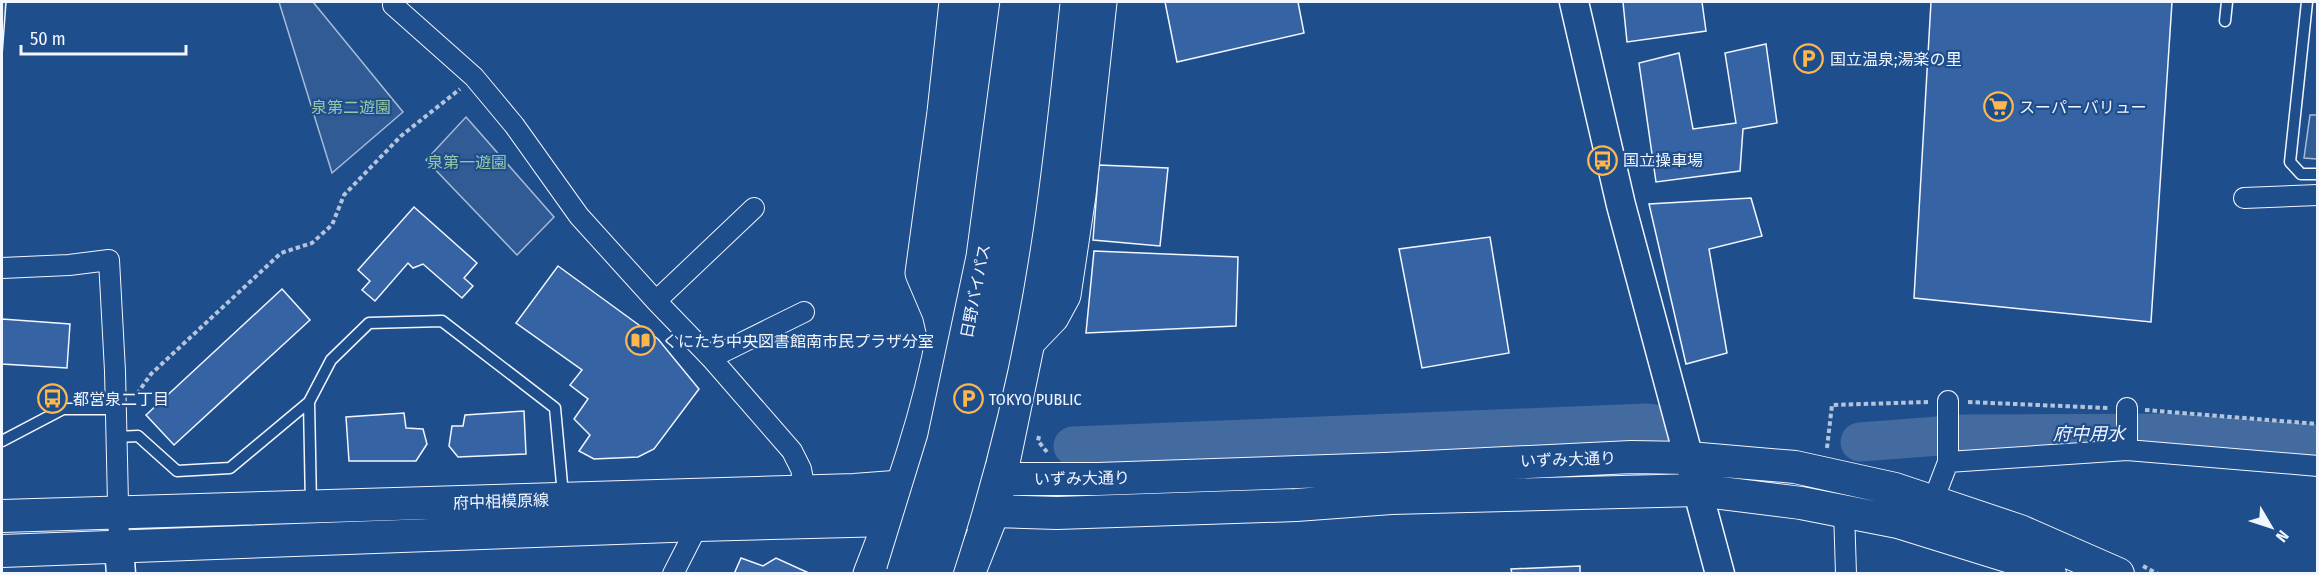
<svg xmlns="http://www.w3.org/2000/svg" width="2319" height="575" font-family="'Fira Sans Condensed','Noto Sans JP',sans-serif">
	<rect width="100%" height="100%" fill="#1f4e8c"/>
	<path fill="#305b95" stroke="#a8bbd7" stroke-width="1.5" d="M279,2H313L403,112L332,173Z
		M2310,115H2317V159L2304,158Z
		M466,117L554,217L517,255L426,160Z"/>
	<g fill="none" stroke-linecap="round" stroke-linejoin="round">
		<path stroke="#446ba0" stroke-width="39" d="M1860,442L1965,434L2175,433L2318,444
			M1073,446L1647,423L1662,425"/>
	</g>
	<path fill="#3563a3" stroke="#f2f6ff" stroke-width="1.5" d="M2,2H6L2,56Z
		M1165,2H1298L1304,33L1177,62Z
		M1623,2H1702L1706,31L1627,42Z
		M1931,2H2172L2151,322L1914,298Z
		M1766,44L1777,123L1743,129L1740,171L1656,182L1639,63L1679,53L1693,129L1736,123L1725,53Z
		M1099,165L1168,168L1160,246L1093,240Z
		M1751,198L1762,236L1709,249L1727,353L1686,364L1649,204Z
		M414,207L477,263L464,278L473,286L462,298L423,264L413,268L408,263L375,301L362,290L370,281L358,270Z
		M1490,237L1509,353L1422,368L1399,249Z
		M1094,251L1238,257L1236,326L1086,333Z
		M558,266L658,339L699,389L654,449L638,457L594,459L579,451L590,435L574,419L588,399L570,385L582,370L516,323Z
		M282,289L310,320L174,445L146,415Z
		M2,319L70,324L67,368L2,364Z
		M524,411L526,454L458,457L449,446L452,426H463L465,415Z
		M404,413L406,428L423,429L427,444L416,461H349L346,417Z
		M741,558L763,566L776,558L811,574H734Z
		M1580,566V574H1512L1511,569Z"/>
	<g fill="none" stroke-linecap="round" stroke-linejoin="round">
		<defs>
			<path id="lane" d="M2307,2L2290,162L2301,174H2318
				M2225,21L2227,2
				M116,437L138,436L177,471L230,468L309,402
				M2,441L63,409H115
				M311,505L309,402L331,360L369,323L442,321L555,408L563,495"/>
			<path id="street" d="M393,2V5L474,77L514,125L579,216L656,301L711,358L792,451L801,469L805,490
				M2244,198L2318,195
				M2,268L69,265L109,260L115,371L119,547
				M656,301L754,208
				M711,358L804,312
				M2127,408V450
				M1948,462V401
				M1933,501L1948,462L2127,450L2318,466
				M1844,510L1846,574
				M673,574L698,525"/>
			<path id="secondary" d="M1574,2L1621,205L1720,574
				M119,547L121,574"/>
			<path id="primary" d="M2,516L854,490L1000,479H1098L1385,469L1631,457L1689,458L1795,467L1895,489L2020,531L2118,574
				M2,551L698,525L889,520L993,511L1057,513L1296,505L1391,498L1697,490L1801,503L1898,522L2017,559L2050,574"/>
			<path id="highway" d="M943,330L939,313L922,273L944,112L956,2
				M1028,342L1052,317L1064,295L1079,195L1100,2
				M870,574C901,495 929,414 944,331C963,222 970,111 984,2
				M968,574L993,511L1028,342L1070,2"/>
		</defs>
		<use href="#lane" stroke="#f2f6ff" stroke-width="13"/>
		<use href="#street" stroke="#f2f6ff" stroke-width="22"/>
		<use href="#secondary" stroke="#f2f6ff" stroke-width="31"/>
		<use href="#primary" stroke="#f2f6ff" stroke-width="34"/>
		<use href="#highway" stroke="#f2f6ff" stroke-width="35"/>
		<path stroke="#b3c4dc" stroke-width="4" stroke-dasharray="4.5 3" stroke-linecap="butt" d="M137,394L151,374L281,253L312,243L332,225L344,195L401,136L460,89
			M1968,402L2108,408
			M2145,410L2318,424
			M1039,436L1038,441L1047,452
			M1827,448L1832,405L1928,402
			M2143,566L2158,574"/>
		<use href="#lane" stroke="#1f4e8c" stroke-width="10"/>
		<use href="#street" stroke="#1f4e8c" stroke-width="20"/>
		<use href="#secondary" stroke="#1f4e8c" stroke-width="28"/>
		<use href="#primary" stroke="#1f4e8c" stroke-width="32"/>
		<use href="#highway" stroke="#1f4e8c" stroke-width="33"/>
		<defs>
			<path id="highway-bridge" d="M903,574L944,441L983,257L1017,2
				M935,574C971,464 998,351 1015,237C1027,159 1035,80 1043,2"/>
		</defs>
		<use href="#highway-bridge" stroke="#f2f6ff" stroke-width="35" stroke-linecap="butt"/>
		<use href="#highway-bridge" stroke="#1f4e8c" stroke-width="33"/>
	</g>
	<defs>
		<symbol id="parking-ring" viewBox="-11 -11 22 22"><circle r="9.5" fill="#1f4e8c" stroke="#ffb74d" stroke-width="1.5"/><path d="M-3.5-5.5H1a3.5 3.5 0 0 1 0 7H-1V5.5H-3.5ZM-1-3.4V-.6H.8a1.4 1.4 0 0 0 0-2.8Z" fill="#ffb74d"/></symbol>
		<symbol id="supermarket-ring" viewBox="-11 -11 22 22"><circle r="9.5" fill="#1f4e8c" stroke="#ffb74d" stroke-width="1.5"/><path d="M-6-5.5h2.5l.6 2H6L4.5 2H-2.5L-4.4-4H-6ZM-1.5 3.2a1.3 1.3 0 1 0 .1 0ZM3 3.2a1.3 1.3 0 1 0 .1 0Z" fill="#ffb74d"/></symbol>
		<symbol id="bus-ring" viewBox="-11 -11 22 22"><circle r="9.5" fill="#1f4e8c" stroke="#ffb74d" stroke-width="1.5"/><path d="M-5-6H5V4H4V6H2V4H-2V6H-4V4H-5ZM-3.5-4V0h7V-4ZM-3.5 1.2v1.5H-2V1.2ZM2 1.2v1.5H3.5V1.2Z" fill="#ffb74d"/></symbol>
		<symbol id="library-ring" viewBox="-11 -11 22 22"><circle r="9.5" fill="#1f4e8c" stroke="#ffb74d" stroke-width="1.5"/><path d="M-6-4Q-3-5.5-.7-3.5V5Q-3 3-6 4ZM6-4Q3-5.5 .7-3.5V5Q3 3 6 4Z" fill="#ffb74d"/></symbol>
	</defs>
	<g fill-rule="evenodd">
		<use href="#parking-ring" x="1792" y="42" width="33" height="33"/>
		<use href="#supermarket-ring" x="1982" y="90" width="33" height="33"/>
		<use href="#bus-ring" x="1586" y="144" width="33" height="33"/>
		<use href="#library-ring" x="624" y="324" width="33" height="33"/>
		<use href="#bus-ring" x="36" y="382" width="33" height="33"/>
		<use href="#parking-ring" x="952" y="382" width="33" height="33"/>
	</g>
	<g text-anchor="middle" stroke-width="4.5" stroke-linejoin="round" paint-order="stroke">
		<g font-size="16" fill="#f2f6ff" stroke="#1f4e8c" text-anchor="start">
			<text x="1830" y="65">国立温泉;湯楽の里</text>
			<text x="2019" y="113">スーパーバリュー</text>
			<text x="1623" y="166">国立操車場</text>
			<text x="662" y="347">くにたち中央図書館南市民プラザ分室</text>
			<text x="73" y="405">都営泉二丁目</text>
			<text x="989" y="405">TOKYO PUBLIC</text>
		</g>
		<g font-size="16" fill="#97c8a6" stroke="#1f4e8c">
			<text x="351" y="113">泉第二遊園</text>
			<text x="467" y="168">泉第一遊園</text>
		</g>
		<g font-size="16" fill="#f2f6ff" stroke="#1f4e8c">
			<text transform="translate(975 291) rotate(-79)" y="6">日野バイパス</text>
			<text transform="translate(1568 459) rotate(-2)" y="6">いずみ大通り</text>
			<text transform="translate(1082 478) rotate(-1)" y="6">いずみ大通り</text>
			<text transform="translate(501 501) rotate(-2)" y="6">府中相模原線</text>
		</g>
		<g font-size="18" font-style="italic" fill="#f2f6ff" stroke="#1f4e8c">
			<text x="2089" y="440">府中用水</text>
		</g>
	</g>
	<rect width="2319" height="575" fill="none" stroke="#f2f6ff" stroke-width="6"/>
	<g transform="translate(2271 527) rotate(129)" stroke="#1f4e8c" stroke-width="4.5" paint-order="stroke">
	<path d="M0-4.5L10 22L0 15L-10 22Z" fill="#f2f6ff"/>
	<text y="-9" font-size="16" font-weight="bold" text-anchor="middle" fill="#f2f6ff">N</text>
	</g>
	<path d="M21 45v9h165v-9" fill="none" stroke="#f2f6ff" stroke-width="3"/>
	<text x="30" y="45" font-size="18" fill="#f2f6ff" stroke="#1f4e8c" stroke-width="4.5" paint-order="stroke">50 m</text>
</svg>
